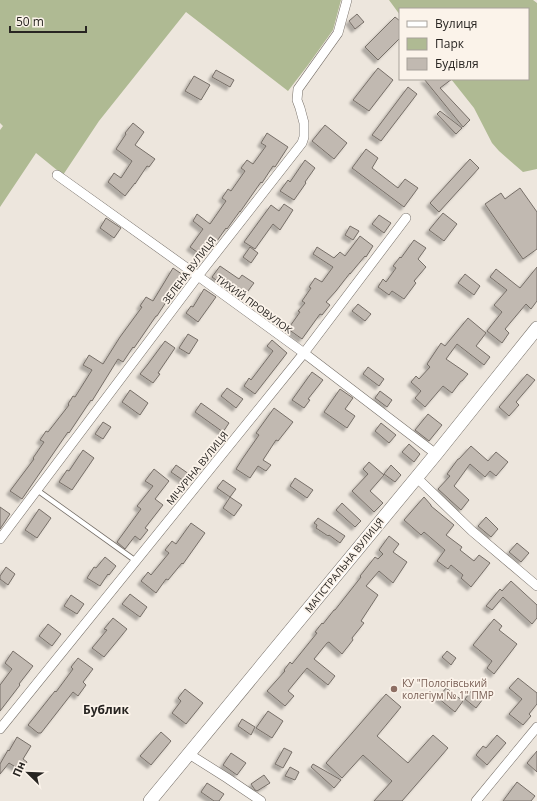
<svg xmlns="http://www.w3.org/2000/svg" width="537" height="801" font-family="'Open Sans',sans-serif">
	<defs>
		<filter id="shadow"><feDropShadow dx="-3.5" dy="3.5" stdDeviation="1" flood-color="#0004"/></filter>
	</defs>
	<rect width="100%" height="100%" fill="#ede6dd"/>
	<path fill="#afba93" d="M0,0H341L333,30L308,65L288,91L186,12L99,121L63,175L36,153L0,207V130L3,126L0,123Z
		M389,0H533L537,3V169L523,172L499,151L492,143L474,108L451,79H528V9H400V15Z"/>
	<path fill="#c1b9b1" stroke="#776f68" filter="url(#shadow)" d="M357,14L364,22L355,29L349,21Z
		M395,17L400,21V38L378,60L365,47Z
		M378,68L393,80L369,111L353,100Z
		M216,70L234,80L230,87L212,77Z
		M194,76L210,85L201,100L185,91Z
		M424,79H452L440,88L470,120L463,127Z
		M408,87L417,94L381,141L372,135Z
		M440,111L462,128L456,134L437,114Z
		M133,123L144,132L135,145L155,159L149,167L147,166L135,184V183L125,196L108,182L114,173L121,178L132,161L116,149L126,134L125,133Z
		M325,125L347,143L334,159L312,141Z
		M267,133L288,147L275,167L273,166L262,183L261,182L240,212V211L227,229L226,228L217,241L216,240L204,257L190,247L203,229L193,221L197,214L210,224L226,201L222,198L228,189L231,191L245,171L241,168L247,160L253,164L266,146L261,143Z
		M366,149L378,158L372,168L398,188L405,179L418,188L404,207L352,168Z
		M470,159L479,168L439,212L430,203Z
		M305,160L315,168L305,182L306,183L294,200L280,191L288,180L290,182Z
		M520,188L537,212V249L523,259L485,204L501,193L505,199Z
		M284,204L293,210L280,230L273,224L255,249L244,242L271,205L279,211Z
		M443,213L457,224L444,241L429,230Z
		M379,215L391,223L384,233L372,224Z
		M106,218L121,228L114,238L100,228Z
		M350,226L359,231L353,240L345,235Z
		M360,236L373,246L366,257L365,256L350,274V273L336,291L326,302L330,305L322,315L320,314L302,339L288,329L300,312L298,311L305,303L302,301L311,288L309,287L315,278L322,282L333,267L313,254L317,247L334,258L340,252L345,256Z
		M414,240L426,248L418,259L426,267L414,281L416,283L404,299L392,291L389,295L378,287L383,279L386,282L396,268L393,266L400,257L401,258Z
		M250,247L258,253L251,263L243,257Z
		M220,266L239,279L242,275L254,283L242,299L212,277Z
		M537,267V301L531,309L526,304L505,329L509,333L502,343L487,331L502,312L494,305L507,290L490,277L496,269L520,288Z
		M173,268L186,277L182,285L180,284L170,300L168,299L157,316H156L134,348L133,347L123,362L118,359L92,401L91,400L69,433L68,432L22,499L10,491L34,459L33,458L44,442L40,440L46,431L48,432L69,405L68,404L73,396L75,397L92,370L83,365L89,355L103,364L120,337L142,307L140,306L146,297L153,301Z
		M465,274L480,286L474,295L458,283Z
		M204,289L216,297L198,322L186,313L191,306L193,307Z
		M358,304L371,314L365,321L352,311Z
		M468,318L486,333L476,346L490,357L484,365L457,344L446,359L468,374L462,381H461L452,393L443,386L425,407L415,398L421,391L411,382L416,376L419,379L430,367L427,364L441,343L445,346Z
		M188,334L198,340L189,354L179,348Z
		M272,340L287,353L255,394L244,386L249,378L251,380L273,351L267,346Z
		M165,341L175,348L158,373L160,374L153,383L140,374L148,364Z
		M368,367L384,379L379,386L363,374Z
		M312,372L323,380L308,399L310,400L304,408L292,400Z
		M527,374L535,380L516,402L519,405L509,416L499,407Z
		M227,388L243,399L236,408L221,396Z
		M340,389L353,398L345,409L355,416L347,428L324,412Z
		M130,390L148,403L140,415L122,402Z
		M380,391L392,400L387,407L375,398Z
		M201,403L229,423L223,432L195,412Z
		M274,408L293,422L278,441L276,440L263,460L271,465L266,471L258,466L250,478L236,469L243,458L259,435L256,433Z
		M428,414L442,425L429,441L415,430Z
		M103,422L111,427L103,439L95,434Z
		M381,423L396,435L389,443L375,431Z
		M409,444L420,454L414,462L402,452Z
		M471,446L488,461L496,452L508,462L496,476L490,471L485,477L470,464L454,486L469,500L461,510L438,489L450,476L447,474L458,459H459Z
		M83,450L94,458L72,490L59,482L67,470L69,471Z
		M369,462L384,475L370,491L383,503L374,512L352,491L368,474L363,469Z
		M176,465L189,474L184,481L171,472Z
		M391,465L401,475L395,482L384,474Z
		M154,469L169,481L155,499L163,505L145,528L148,530L140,540L135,536L125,549L117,542L141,509L137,506L153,486L145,481Z
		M295,478L313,490L307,498L290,486Z
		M223,480L236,489L230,497L242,505L234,516L223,508L230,497L217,488Z
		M424,497L431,505V506L454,525L446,535L462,547L460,550L474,561L479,555L490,563L471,587L461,578L463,575L451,565L448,569L437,561L445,550L424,532L421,535L404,520Z
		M342,503L361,521L355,527L336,510Z
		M0,507L10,514L0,529Z
		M39,509L51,518L37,538L25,530Z
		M486,517L498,529L491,537L478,526Z
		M318,518L345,536L340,543L329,535L328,536L316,528L317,525L314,523Z
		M191,523L205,533L183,564L182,563L168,580L166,579L156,593L141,581L148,572L151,575L169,553L165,550L172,541L176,544Z
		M389,536L399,544L393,552L407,562L393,583L379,571L366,586L378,595L361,621L364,623L352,638L353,640L342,654L329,642L327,643L314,659L335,676L328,685L307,668L288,691L294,696L285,706L267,691L285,671L284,670L290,662L292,664L317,633L315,632L322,623L323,624L334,610H335L361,577L360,576L375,557L378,559L383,554L379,550Z
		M517,543L529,553L521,562L509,552Z
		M105,557L116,566L109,575L108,574L100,586L87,578L94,567L96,568Z
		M6,567L15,574L8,585L0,579V576Z
		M511,581L537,605V618L532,624L503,597L492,610L486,606L500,589L502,591Z
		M130,594L147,607L140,617L122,604Z
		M71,595L84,604L77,614L64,606Z
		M113,618L127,629L104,657L92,648L107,630L104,629Z
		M494,619L502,626L499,630L517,644L494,674L487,668L492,661L473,645Z
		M48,624L61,634L52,646L39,636Z
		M13,651L33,666L19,684L20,685L0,711V685L12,669L5,663Z
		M447,651L456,658L451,665L442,657Z
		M78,658L93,669L83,682L86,685L78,696L73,692L41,733H38L28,725L55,691L56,692L73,669L71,667Z
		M518,678L537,693V704L529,714L531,716L523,725L509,714L522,699L509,688Z
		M446,688L463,701L455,712L438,698Z
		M185,689L203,703L186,724L172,713L181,701L178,698Z
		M472,690L483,699L476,708L465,699Z
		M386,694L401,707L377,736L408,763L433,735L448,748L402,801H374L392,781L363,755L342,778L326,763Z
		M268,711L283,721L272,738L256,728Z
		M242,719L255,727L251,735L238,726Z
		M161,732L171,741L151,765L140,756Z
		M497,735L506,743L487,765L476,755L483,746L486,748Z
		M17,737L31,746L23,759L27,762L22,771L9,763L0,774V764L8,750L9,751Z
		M284,748L292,752L283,768L275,764Z
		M537,751V772L527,763Z
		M231,753L246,763L237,775L223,765Z
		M313,764L341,780L334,788L311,767Z
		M290,767L299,772L295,780L285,776Z
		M264,775L270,783L257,791L255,790L251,784Z
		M517,782L535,796L531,801H503Z
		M207,783L224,794L219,801H214L201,792Z"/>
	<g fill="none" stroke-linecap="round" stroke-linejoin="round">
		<defs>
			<path id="service" d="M37,490L136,561"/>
			<path id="minor" d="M57,175L198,276L304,353L436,454
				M416,477L472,531L537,586
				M0,539L198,276L302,143L304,137V123L300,108L297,100L298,89L338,33L347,0
				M0,729L304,353L406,218
				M189,754L227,778L261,801
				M476,801L537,727"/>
			<path id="secondary" d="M150,801L436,454L537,328"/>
		</defs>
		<use href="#service" stroke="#777069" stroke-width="6"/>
		<use href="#minor" stroke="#777069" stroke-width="10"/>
		<use href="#secondary" stroke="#777069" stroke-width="14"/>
		<use href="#service" stroke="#fff" stroke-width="4.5"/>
		<use href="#minor" stroke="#fff" stroke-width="9"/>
		<use href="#secondary" stroke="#fff" stroke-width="13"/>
	</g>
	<circle fill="#8d6e63" stroke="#fbf3ea" stroke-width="1.5" cx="394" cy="689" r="4"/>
	<g text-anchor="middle" stroke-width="3.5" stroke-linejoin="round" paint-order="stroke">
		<g font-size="10" fill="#282522" stroke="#fbf3ea">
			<text transform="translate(189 270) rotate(-53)" y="4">ЗЕЛЕНА ВУЛИЦЯ</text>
			<text transform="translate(254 304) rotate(36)" y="4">ТИХИЙ ПРОВУЛОК</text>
			<text transform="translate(197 468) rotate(-51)" y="4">МІЧУРІНА ВУЛИЦЯ</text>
			<text transform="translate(344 565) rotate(-51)" y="4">МАГІСТРАЛЬНА ВУЛИЦЯ</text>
		</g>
		<g font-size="10" fill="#785e54" stroke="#fbf3ea" text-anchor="start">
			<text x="402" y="687">КУ "Пологівський<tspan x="402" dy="12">колегіум № 1" ПМР</tspan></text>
		</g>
		<g font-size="12" font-weight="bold" fill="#282522" stroke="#fbf3ea">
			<text x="106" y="714">Бублик</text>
		</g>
	</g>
	<rect x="399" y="8" width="130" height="72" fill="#fbf3ea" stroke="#a7a19a"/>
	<rect x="407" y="21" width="20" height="6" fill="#ffffff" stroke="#a7a19a"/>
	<text x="435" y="28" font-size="12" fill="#282522">Вулиця</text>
	<rect x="407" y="38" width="20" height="12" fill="#afba93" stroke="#a7a19a"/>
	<text x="435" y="48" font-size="12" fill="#282522">Парк</text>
	<rect x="407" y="58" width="20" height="12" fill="#c1b9b1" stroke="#a7a19a"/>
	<text x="435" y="68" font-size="12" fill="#282522">Будівля</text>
	<g transform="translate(28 773) rotate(293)" stroke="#fbf3ea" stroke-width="3" paint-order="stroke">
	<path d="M0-3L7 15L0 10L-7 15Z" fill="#282522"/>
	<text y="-6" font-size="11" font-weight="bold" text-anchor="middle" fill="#282522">Пн</text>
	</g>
	<path d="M10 26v6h76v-6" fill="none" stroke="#282522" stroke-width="2"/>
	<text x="16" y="26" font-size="12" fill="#282522" stroke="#fbf3ea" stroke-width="3" paint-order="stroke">50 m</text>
</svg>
